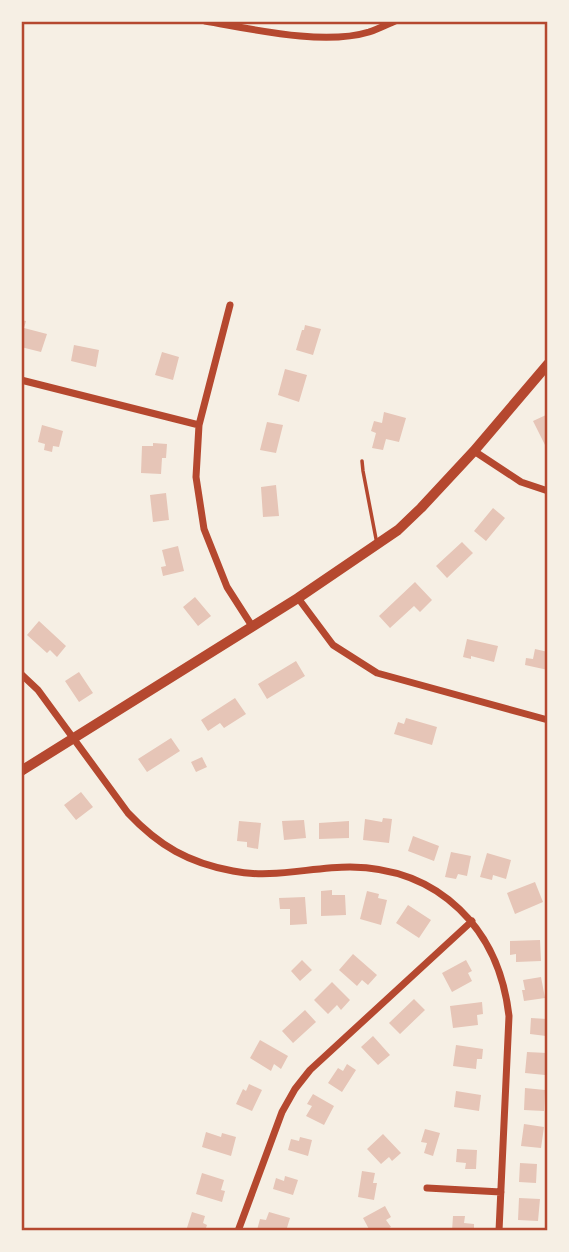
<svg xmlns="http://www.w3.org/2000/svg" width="569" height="1252" font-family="'Open Sans',sans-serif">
	<rect width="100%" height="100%" fill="#f6efe4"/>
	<path fill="#e6c5b7" d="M21,320L26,321L24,328L47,334L41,352L21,347Z
		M305,325L321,329L313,355L296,350L302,330H304Z
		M74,345L99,350L96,367L71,361Z
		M162,352L179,357L173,380L155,375Z
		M285,369L307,375L299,402L278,395Z
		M384,412L406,418L399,442L386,439L383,450L372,448L376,433L371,431L374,421L382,423Z
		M546,415L548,418V451L533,421Z
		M267,422L283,425L276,453L260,450Z
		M42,425L63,431L59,447L53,446L52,452L44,450L45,444L38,442Z
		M153,443L167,444L166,458H162L161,474L141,473L142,446H153Z
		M276,485L279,516L263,517L261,487Z
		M166,493L169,520L153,522L150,495Z
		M493,508L505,518L486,541L474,531Z
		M462,542L473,553L447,578L436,566Z
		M178,546L184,571L163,576L161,567L166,566L162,550Z
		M415,582L432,600L420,612L414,606L390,628L379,616Z
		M195,597L211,616L198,626L183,607Z
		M39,621L66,646L57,657L50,650L47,653L27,635Z
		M467,639L498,646L494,662L471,656V659L463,657Z
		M535,649L548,652V670L525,665L526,658L533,659Z
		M296,661L305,676L267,699L258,684Z
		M79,672L93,693L79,702L65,681Z
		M235,698L246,714L224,728L220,723L208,731L201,720Z
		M406,718L437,727L432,745L394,734L398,722L404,724Z
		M171,738L180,751L147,772L138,759Z
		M202,757L207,767L196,772L191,762Z
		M81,792L93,807L76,820L64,805Z
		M383,818L392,819L389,843L363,840L365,819L382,822Z
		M304,820L306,838L284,840L282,821Z
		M239,821L261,823L258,849L247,847V842L237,841Z
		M349,821V838L319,839V823Z
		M413,836L439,846L434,861L408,851Z
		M451,852L471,856L467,876L458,874L456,879L445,877Z
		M487,853L511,860L506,879L493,875L492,880L480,877Z
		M535,882L543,902L515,914L507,893Z
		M332,890V895H345L346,915L321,916V891Z
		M367,891L379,894L378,898L387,900L381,925L360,919Z
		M305,897L307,924L290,925V909H280L279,898Z
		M408,905L431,920L419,938L396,923Z
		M540,940L541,961L516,962V954L510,955V941Z
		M353,954L377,975L368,985L362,980L357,986L339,970Z
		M302,960L312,970L300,981L291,971Z
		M466,960L472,971L468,973L472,981L452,992L442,973Z
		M541,977L545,998L524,1001L522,990H525L523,980Z
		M332,982L350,1000L341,1010L337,1005L328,1014L314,1000Z
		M414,999L425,1010L400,1034L389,1023Z
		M482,1002L483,1014L477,1015L478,1025L453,1028L450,1006Z
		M305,1010L316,1022L293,1043L282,1031Z
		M531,1018L547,1019L546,1036L530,1034Z
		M373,1036L390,1055L378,1065L361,1047Z
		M260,1040L288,1056L281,1069L274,1064L271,1071L250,1058Z
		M456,1045L483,1049L482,1059H477L476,1069L453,1066Z
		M527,1052L547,1053L545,1075L525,1073Z
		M347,1064L356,1070L342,1092L328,1083L338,1068L343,1071Z
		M249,1084L262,1090L252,1111L236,1104L243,1089L246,1091Z
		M525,1088L545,1090L544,1111L524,1110Z
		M456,1091L481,1095L479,1111L454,1107Z
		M313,1094L334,1106L324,1125L306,1116L312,1106L307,1104Z
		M524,1124L544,1127L541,1148L521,1146Z
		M425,1129L440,1133L433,1156L424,1153L427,1143L421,1142Z
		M206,1132L221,1137L222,1133L236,1137L231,1156L202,1147Z
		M383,1134L401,1153L392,1161L389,1157L381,1164L367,1149Z
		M300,1137L312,1140L308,1156L288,1150L291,1139L299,1141Z
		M457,1149L477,1150L476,1169H465L466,1163L456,1162Z
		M520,1163L537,1164L536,1183L519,1182Z
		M362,1171L375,1173L373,1183H377L374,1200L358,1197Z
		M202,1173L224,1180L221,1190L225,1191L222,1202L196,1194Z
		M285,1176L298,1180L293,1195L273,1189L276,1178L284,1181Z
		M519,1198L540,1199L538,1221L518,1220Z
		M385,1206L391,1217L386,1220L391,1227L384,1231H370L363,1218Z
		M192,1212L205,1216L203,1223L207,1225L205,1231H186Z
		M269,1212L290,1218L286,1231L257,1230L260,1219L266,1220Z
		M453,1216H465L464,1223L474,1224V1231H452Z"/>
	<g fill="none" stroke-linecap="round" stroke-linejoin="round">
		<path stroke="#b5482f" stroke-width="3.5" d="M362,461L363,471L377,544"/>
		<path stroke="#b5482f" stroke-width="7" d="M205,21C252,29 323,46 369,32C378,29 386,25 395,21
			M230,305L199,425L196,477L204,529L227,587L252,626
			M21,380L199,425
			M474,451L521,482L548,491
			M298,598L333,645L377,673L548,720
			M21,674L38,690L128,813C159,846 189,863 233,871C272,879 311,867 350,867C440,868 499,929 509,1016L499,1231
			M427,1188L501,1192
			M238,1231L282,1112L295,1089L310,1070L472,921"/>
		<path stroke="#b5482f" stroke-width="10" d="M21,771L298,598L398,530L421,508L474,451L548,364"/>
	</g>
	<rect width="569" height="1252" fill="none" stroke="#f6efe4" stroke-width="46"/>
	<rect x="23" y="23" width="523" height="1206" fill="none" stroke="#b5482f" stroke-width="2.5"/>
</svg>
